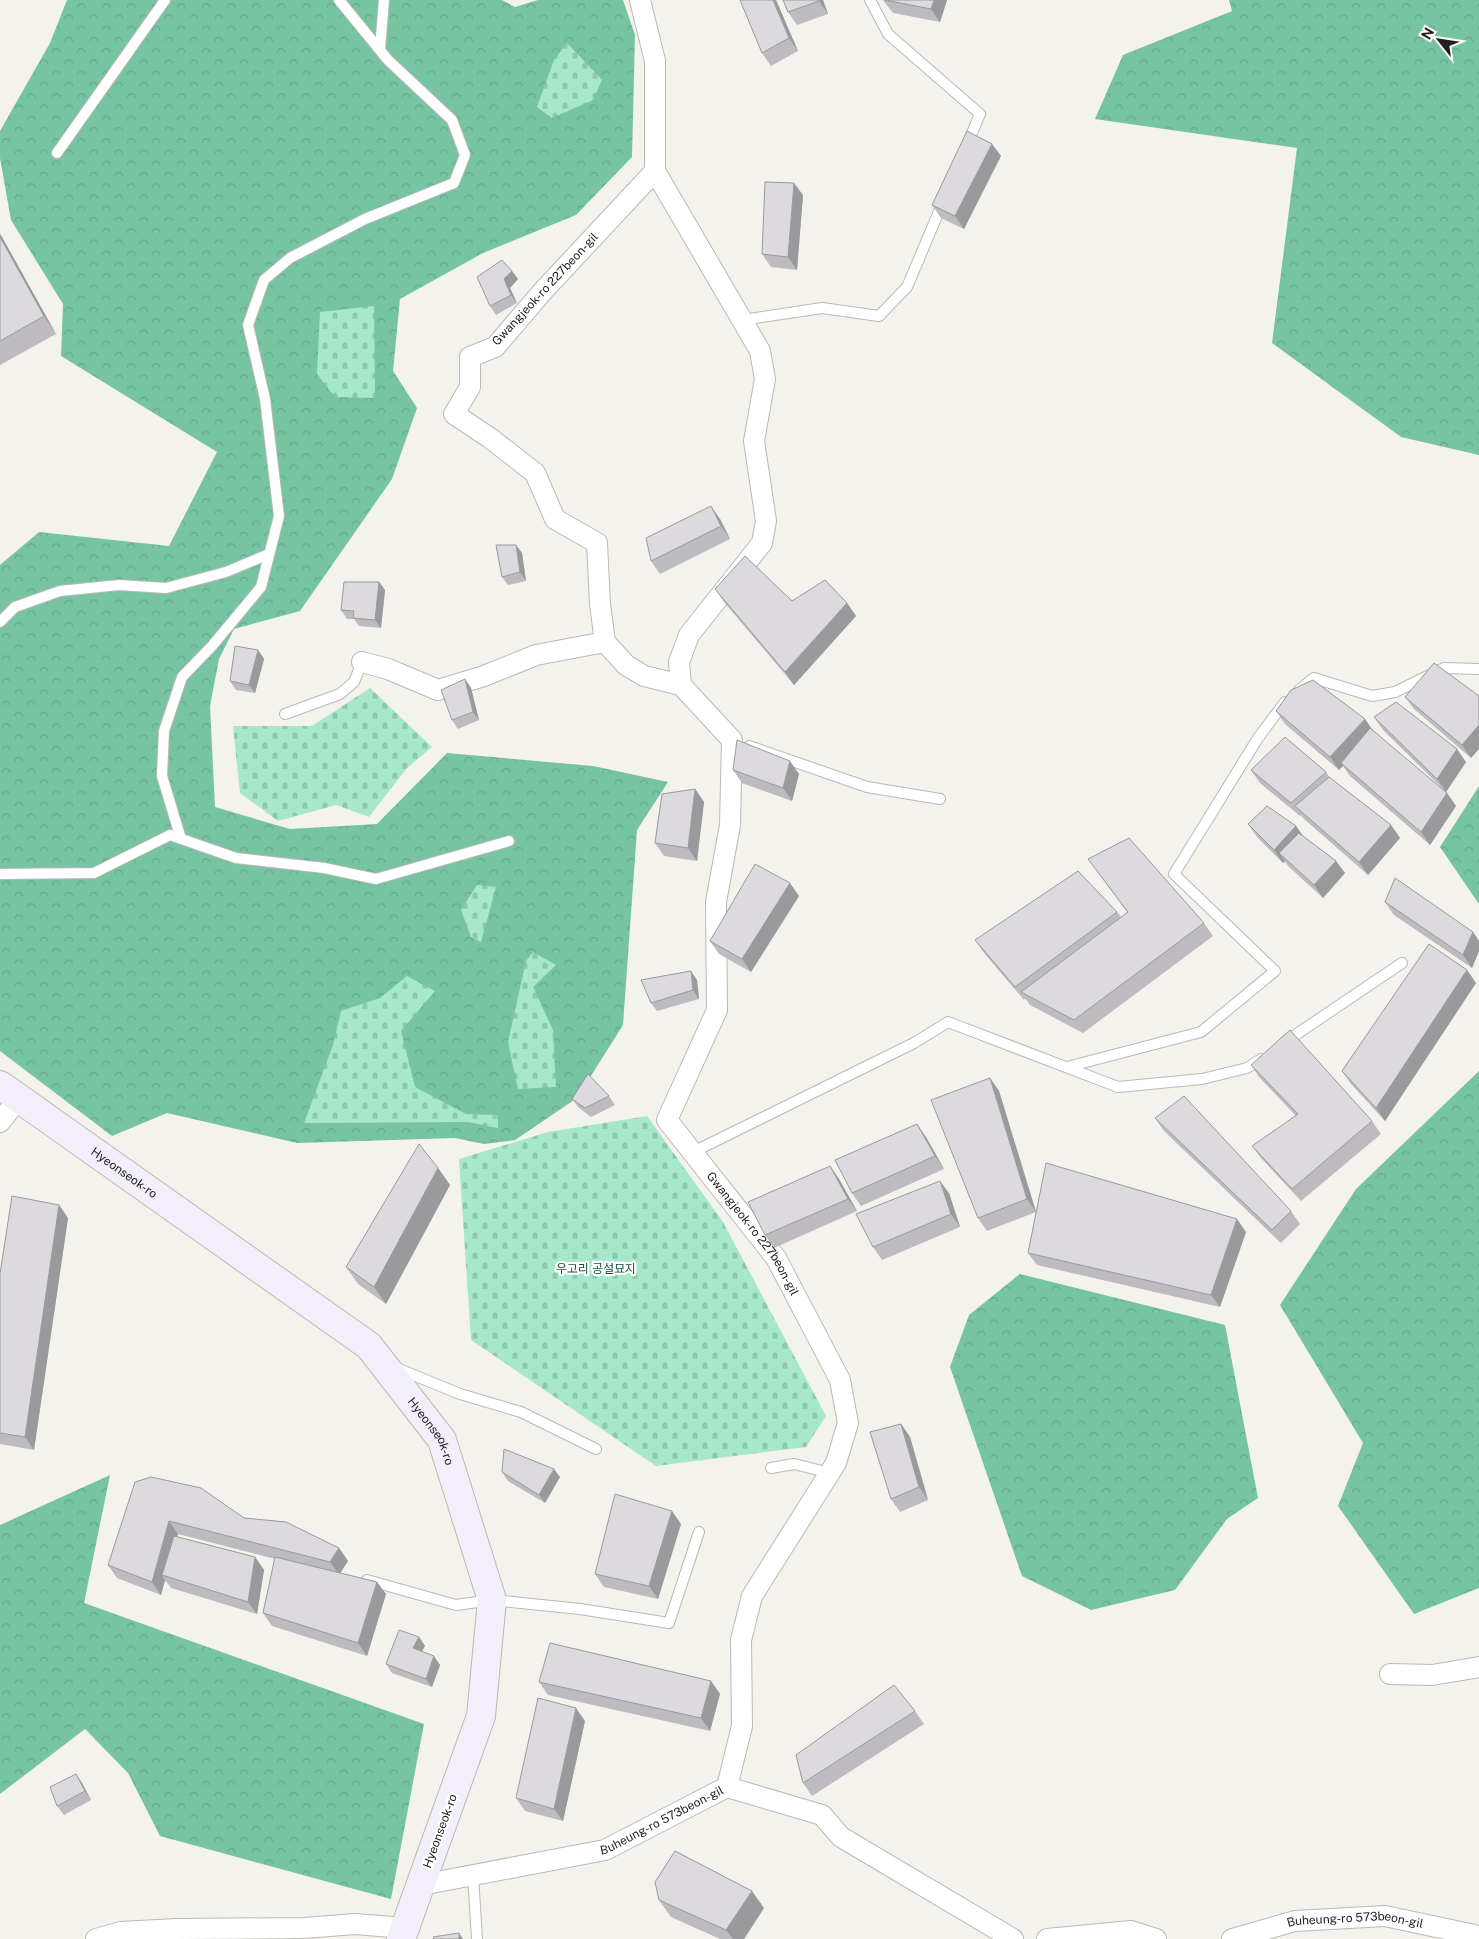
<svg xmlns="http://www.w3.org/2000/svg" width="1479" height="1939" font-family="'Public Sans','Noto Sans KR',sans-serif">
	<defs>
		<pattern id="forest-crowns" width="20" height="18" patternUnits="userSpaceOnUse" patternTransform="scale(1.25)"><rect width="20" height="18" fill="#77c4a2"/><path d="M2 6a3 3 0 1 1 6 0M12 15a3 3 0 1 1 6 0" fill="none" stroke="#67a88b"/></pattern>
		<pattern id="cemetery-stones" width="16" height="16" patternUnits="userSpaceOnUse" patternTransform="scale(1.25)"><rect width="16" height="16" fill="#a7e8ca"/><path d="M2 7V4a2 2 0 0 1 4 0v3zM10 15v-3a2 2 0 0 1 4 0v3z" fill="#8fc7ad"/></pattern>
	</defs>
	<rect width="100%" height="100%" fill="#f4f2ec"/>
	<path fill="url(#forest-crowns)" d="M67,0H502L515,7L538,0H623L635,35L632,157L576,215L483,253L400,299L393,371L417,408L392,479L300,611L234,629L219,659L210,706L215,807L290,829L377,824L447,753L593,766L668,782L637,830L623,1025L577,1098L515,1140L484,1144L455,1138L297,1143L167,1113L112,1136L0,1051V565L39,532L169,546L217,452L61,356L63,304L11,220L0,158V131L50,43Z
		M1229,0H1479V455L1401,437L1272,343L1297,148L1095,119L1123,55L1232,11Z
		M1479,786V904L1440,847Z
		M1479,1071V1588L1414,1614L1338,1506L1363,1443L1280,1305L1356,1189Z
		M1020,1274L1225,1325L1258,1498L1227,1519L1175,1590L1091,1610L1022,1576L950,1367L969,1315Z
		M110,1475L84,1603L424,1724L391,1899L160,1836L128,1773L85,1729L0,1794V1525Z"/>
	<path fill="url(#cemetery-stones)" d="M567,43L602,80L593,100L552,118L537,107L554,60Z
		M374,306L375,398L335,397L317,374L320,312Z
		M370,688L432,747L407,768L369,817L336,805L278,821L240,793L233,726H312Z
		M477,885L496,887L481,942L471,937L461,910Z
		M533,952L556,965L533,987L553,1030L556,1087L518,1089L508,1042L526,961Z
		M407,976L435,991L401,1031L415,1087L466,1114L498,1115V1128L468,1122L304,1123L333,1045L341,1011L380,998Z
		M647,1116L723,1222L826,1416L806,1447L656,1466L471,1340L459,1159L548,1132Z"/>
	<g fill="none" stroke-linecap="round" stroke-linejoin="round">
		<defs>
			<path id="lane" d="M870,0L888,34L980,114L967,145
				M380,49L384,0
				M57,153L165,0
				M742,320L822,308L879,316L907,287L943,202
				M0,622L15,607L60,591L119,585L166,588L226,572L269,554
				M1299,690L1314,678L1372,696L1395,692L1444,668L1479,669
				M285,714L340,694L354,682L362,662
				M749,746L867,787L940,799
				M181,839L162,776L164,731L182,677L212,646L261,587L279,516L265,399L248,325L264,280L290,258L365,219L454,183L465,155L452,120L388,60L339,0
				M0,874L94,873L170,835L236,858L324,868L376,879L509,841
				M1285,1042L1402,963
				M1067,1067L1201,1032L1275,971L1174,874L1258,738L1285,702
				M693,1152L914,1043L948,1022L1118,1087L1202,1079L1247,1068L1261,1059
				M394,1367L460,1394L521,1412L596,1449
				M771,1468L794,1464L830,1473
				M367,1580L456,1605L492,1600L580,1609L669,1623L699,1532
				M473,1875L477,1939"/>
			<g id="street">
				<path id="s1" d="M640,0L655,61V171L760,351L765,379L754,441L766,521L762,543L689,635L679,662L681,685L732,740L730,825L716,902L717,1010L667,1120L776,1258L840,1380L848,1423L836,1463L752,1596L741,1640L742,1726L727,1787"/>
				<path d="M655,171L543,291L495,347L470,357V387L454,414L490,438L535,473L555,519L597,543L600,604L605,642L626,665L644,676L681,685"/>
				<path d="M362,662L388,669L438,690L484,676L536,655L605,642"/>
				<path d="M0,1122L18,1099"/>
				<path d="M1390,1674L1432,1675L1479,1667"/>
				<path id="s2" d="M421,1885L605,1850L727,1787L822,1815L841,1837L1013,1939"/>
				<path d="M96,1939L121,1932L176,1929L304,1928L355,1924L405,1928"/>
				<path d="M1047,1939L1131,1931L1156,1939"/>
				<path id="s3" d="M1232,1939L1295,1921L1385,1916L1479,1936"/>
			</g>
			<g id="secondary">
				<path id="s4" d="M0,1085L369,1346L442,1440L492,1600L481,1716L401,1939"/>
			</g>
		</defs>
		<use href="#lane" stroke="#bbb9b4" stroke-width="12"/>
		<use href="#street" stroke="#bbb9b4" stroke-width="22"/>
		<use href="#secondary" stroke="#bbb9b4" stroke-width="30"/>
		<use href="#lane" stroke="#fff" stroke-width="10"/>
		<use href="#street" stroke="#fff" stroke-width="20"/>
		<use href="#secondary" stroke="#f3effa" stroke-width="28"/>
	</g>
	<path fill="#bdbbbf" d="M740,0H776L798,51L771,66L762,53Z
		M783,0H823L828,14L797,25L788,12Z
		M883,0H947L940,22L893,13Z
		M992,144L1001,156L964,229L941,218L932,205Z
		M803,195L797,270L771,267L762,254Z
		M0,234L56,334L0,365Z
		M512,271L518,279L510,288L517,303L496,315L490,306Z
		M720,519L730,539L660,574L651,561Z
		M522,553L526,581L508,585L502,577Z
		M379,582L385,590L381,628L359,626L354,619H347L341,610Z
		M715,589L792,601L847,603L856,616L794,685L724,602Z
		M258,650L264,659L255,693L236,690L230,681Z
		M465,679L471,688L479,720L458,729L452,720Z
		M1479,696V749L1471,758L1414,709L1405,697Z
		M1276,711L1374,732L1447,793L1456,806L1430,845L1350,776L1343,766L1339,770L1285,724Z
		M1374,717L1466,762L1446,792L1383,730Z
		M733,770L799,774L792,801L742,783Z
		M1251,770L1326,772L1330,778L1391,825L1400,838L1368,875L1304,819L1301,815L1300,816L1260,783Z
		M695,789L704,802L697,861L664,856L655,843Z
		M1248,824L1296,826L1304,837L1336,861L1345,873L1323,898L1288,866L1285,861L1283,863L1257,837Z
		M1088,859L1204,923L1213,936L1083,1033L1030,1005L1025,998L1024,1000L984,953L975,940L1117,912L1121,917L1127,912Z
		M799,896L751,972L719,954L710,941Z
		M1385,902L1473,932L1479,941V951L1472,968L1394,915Z
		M1467,970L1476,983L1385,1121L1351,1084L1342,1071Z
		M697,980L699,999L657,1011L651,1003Z
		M1251,1065L1372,1121L1381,1134L1301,1201L1261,1158L1252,1146L1296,1116L1260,1078Z
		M990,1078L999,1091L1036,1212L1246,1232L1220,1307L1037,1265L1028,1253L1036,1212L987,1231L978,1218Z
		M609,1096L615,1105L591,1117L578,1107L572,1099Z
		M1155,1118L1291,1211L1300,1224L1281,1243L1164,1131Z
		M926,1137L944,1169L861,1206L852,1193Z
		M830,1166L839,1179L857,1211L774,1248L765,1235Z
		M438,1168L450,1185L386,1304L358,1284L346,1267Z
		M949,1193L960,1227L882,1260L873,1247Z
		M59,1205L68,1218L34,1450L0,1444V1274Z
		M901,1424L910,1437L928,1500L900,1512L891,1499Z
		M502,1472L560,1477L545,1503L508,1481Z
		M135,1482L244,1518L339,1548L348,1561L340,1573L377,1582L386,1594L367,1656L272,1626L263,1613L275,1559L178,1534L177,1537L255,1557L264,1570L257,1614L171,1588L165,1580L161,1595L117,1578L108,1565Z
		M681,1524L658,1599L604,1587L595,1574Z
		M419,1637L425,1646L422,1651L440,1665L432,1687L392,1673L386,1664Z
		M711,1681L720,1694L710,1731L548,1695L539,1682Z
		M915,1711L924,1724L812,1796L803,1783Z
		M585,1721L563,1821L525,1811L516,1798Z
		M82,1783L91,1800L64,1815L57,1806Z
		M659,1900L764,1908L744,1939H720L671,1917Z"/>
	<path fill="#9a999b" d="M773,0H776L798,51L789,38Z
		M819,0H823L828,14L819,1Z
		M934,0H947L940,22L931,9Z
		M992,144L1001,156L964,229L955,216Z
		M794,183L803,195L797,270L788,257Z
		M0,234L2,237L56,334L44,316L0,237Z
		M512,271L518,279L510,288L517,303L511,295L504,279Z
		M711,506L720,519L730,539L721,526Z
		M516,545L522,553L526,581L520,572Z
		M379,582L385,590L381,628L375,620Z
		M847,603L856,616L794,685L785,672Z
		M258,650L264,659L255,693L249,685Z
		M465,679L471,688L479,720L473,712Z
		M1365,719L1374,732L1341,763L1343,766L1339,770L1330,757Z
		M1479,725V749L1471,758L1462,745Z
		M1457,749L1466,762L1446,792L1437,779Z
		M790,761L799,774L792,801L783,788Z
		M695,789L704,802L697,861L688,848Z
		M1447,793L1456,806L1430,845L1421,832Z
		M1391,825L1400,838L1368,875L1359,862Z
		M1296,826L1305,839L1279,853L1285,861L1283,863L1274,850Z
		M1336,861L1345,873L1323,898L1314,885Z
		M790,883L799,896L751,972L742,959Z
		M1473,932L1479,941V951L1472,968L1463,955Z
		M1467,970L1476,983L1385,1121L1376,1108Z
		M691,971L697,980L699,999L693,990Z
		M990,1078L999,1091L1036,1212L1027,1199Z
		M917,1124L926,1137L944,1169L935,1156Z
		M830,1166L839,1179L857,1211L848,1199Z
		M438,1168L450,1185L386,1304L374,1287Z
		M940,1181L949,1193L960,1227L951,1214Z
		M59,1205L68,1218L34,1450L25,1437Z
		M1237,1219L1246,1232L1220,1307L1211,1295Z
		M901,1424L910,1437L928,1500L919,1487Z
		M554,1469L560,1477L545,1503L539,1495Z
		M672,1511L681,1524L658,1599L649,1586Z
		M169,1521L178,1534L166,1577L162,1575L165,1580L161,1595L152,1582Z
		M339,1548L348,1561L339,1575L330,1562Z
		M255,1557L264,1570L257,1614L248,1602Z
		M377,1582L386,1594L367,1656L358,1643Z
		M419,1637L425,1646L419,1656L413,1648Z
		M434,1656L440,1665L432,1687L426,1679Z
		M711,1681L720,1694L710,1731L701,1718Z
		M576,1708L585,1721L563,1821L554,1809Z
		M76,1774L82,1783L91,1800L85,1791Z
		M752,1891L764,1908L744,1939H733L726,1930Z
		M459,1933L463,1939H459Z"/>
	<path fill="#dcdade" stroke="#9a999b" d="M740,0H773L789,38L762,53Z
		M783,0H819V1L788,12Z
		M885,0H934L931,9Z
		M967,131L992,144L955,216L932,205Z
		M765,182L794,183L788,257L762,254Z
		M0,237L44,316L0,341Z
		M502,260L512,271L504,279L511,295L490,306L477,277Z
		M711,506L721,526L651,561L646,538Z
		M496,545H516L520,572L502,577Z
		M745,556L792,601L825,580L847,603L785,672L715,589Z
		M344,582H379L375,620L353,618L354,611L341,610Z
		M235,646L258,650L249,685L230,681Z
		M1434,663L1479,696V725L1462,745L1405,697Z
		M465,679L473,712L452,720L441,690Z
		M1313,680L1365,719L1330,757L1276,711L1291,690Z
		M1396,702L1457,749L1437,779L1374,717Z
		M1370,728L1447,793L1421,832L1341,763Z
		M1285,737L1326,772L1291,803L1251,770Z
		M737,740L790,761L783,788L733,770Z
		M1329,777L1391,825L1359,862L1295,806Z
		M695,789L688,848L655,843L662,794Z
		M1267,806L1296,826L1274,850L1248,824Z
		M1299,833L1336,861L1314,885L1279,853Z
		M1129,838L1204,923L1074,1020L1021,992L1128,912L1088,859Z
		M755,864L790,883L742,959L710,941Z
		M1078,871L1117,912L1015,987L975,940Z
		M1395,878L1473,932L1463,955L1385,902Z
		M1429,944L1467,970L1376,1108L1342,1071Z
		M691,971L693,990L651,1003L641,980Z
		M1290,1030L1372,1121L1292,1189L1252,1146L1298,1114L1251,1065Z
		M588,1074L609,1096L585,1108L572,1099Z
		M990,1078L1027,1199L978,1218L931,1100Z
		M1184,1096L1291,1211L1272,1230L1155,1118Z
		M917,1124L935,1156L852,1193L835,1160Z
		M419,1144L438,1168L374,1287L346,1267Z
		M1046,1163L1237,1219L1211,1295L1028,1253Z
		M830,1166L848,1199L765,1235L748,1202Z
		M940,1181L951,1214L873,1247L856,1214Z
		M12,1196L59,1205L25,1437L0,1433V1274Z
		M901,1424L919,1487L891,1499L870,1432Z
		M504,1449L554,1469L539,1495L502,1472Z
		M151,1477L201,1488L244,1518L286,1522L339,1548L330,1562L169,1521L152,1582L108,1565L135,1482Z
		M615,1494L672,1511L649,1586L595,1574Z
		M174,1536L255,1557L248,1602L162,1575Z
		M275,1557L377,1582L358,1643L263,1613Z
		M399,1630L419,1637L413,1648L434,1656L426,1679L386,1664Z
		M550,1643L711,1681L701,1718L539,1682Z
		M894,1685L915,1711L803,1783L796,1755Z
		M538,1698L576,1708L554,1809L516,1798Z
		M76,1774L85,1791L57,1806L50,1787Z
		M675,1851L752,1891L726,1930L659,1900L655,1882Z
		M459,1933V1939H434L433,1937Z"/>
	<g text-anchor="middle" stroke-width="4.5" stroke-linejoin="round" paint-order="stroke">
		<g font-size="12" fill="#201f1d" stroke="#fff">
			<text transform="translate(545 289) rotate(-47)" y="4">Gwangjeok-ro 227beon-gil</text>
			<text dy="4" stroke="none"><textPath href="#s4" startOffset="152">Hyeonseok-ro</textPath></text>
			<text dy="4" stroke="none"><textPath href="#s1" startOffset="1355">Gwangjeok-ro 227beon-gil</textPath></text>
			<text dy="4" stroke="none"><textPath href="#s4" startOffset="558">Hyeonseok-ro</textPath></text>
			<text dy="4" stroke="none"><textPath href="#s2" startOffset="251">Buheung-ro 573beon-gil</textPath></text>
			<text transform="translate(440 1831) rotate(-70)" y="4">Hyeonseok-ro</text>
			<text dy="4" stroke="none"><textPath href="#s3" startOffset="126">Buheung-ro 573beon-gil</textPath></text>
		</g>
		<g font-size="12" fill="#13513a" stroke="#fff">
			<text x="596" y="1273">우고리 공설묘지</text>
		</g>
	</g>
	<g transform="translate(1439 40) rotate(300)" stroke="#ffffff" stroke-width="4" paint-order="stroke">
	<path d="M0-4L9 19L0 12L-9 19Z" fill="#201f1d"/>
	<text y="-8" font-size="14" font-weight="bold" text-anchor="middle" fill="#201f1d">N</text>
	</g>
</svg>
